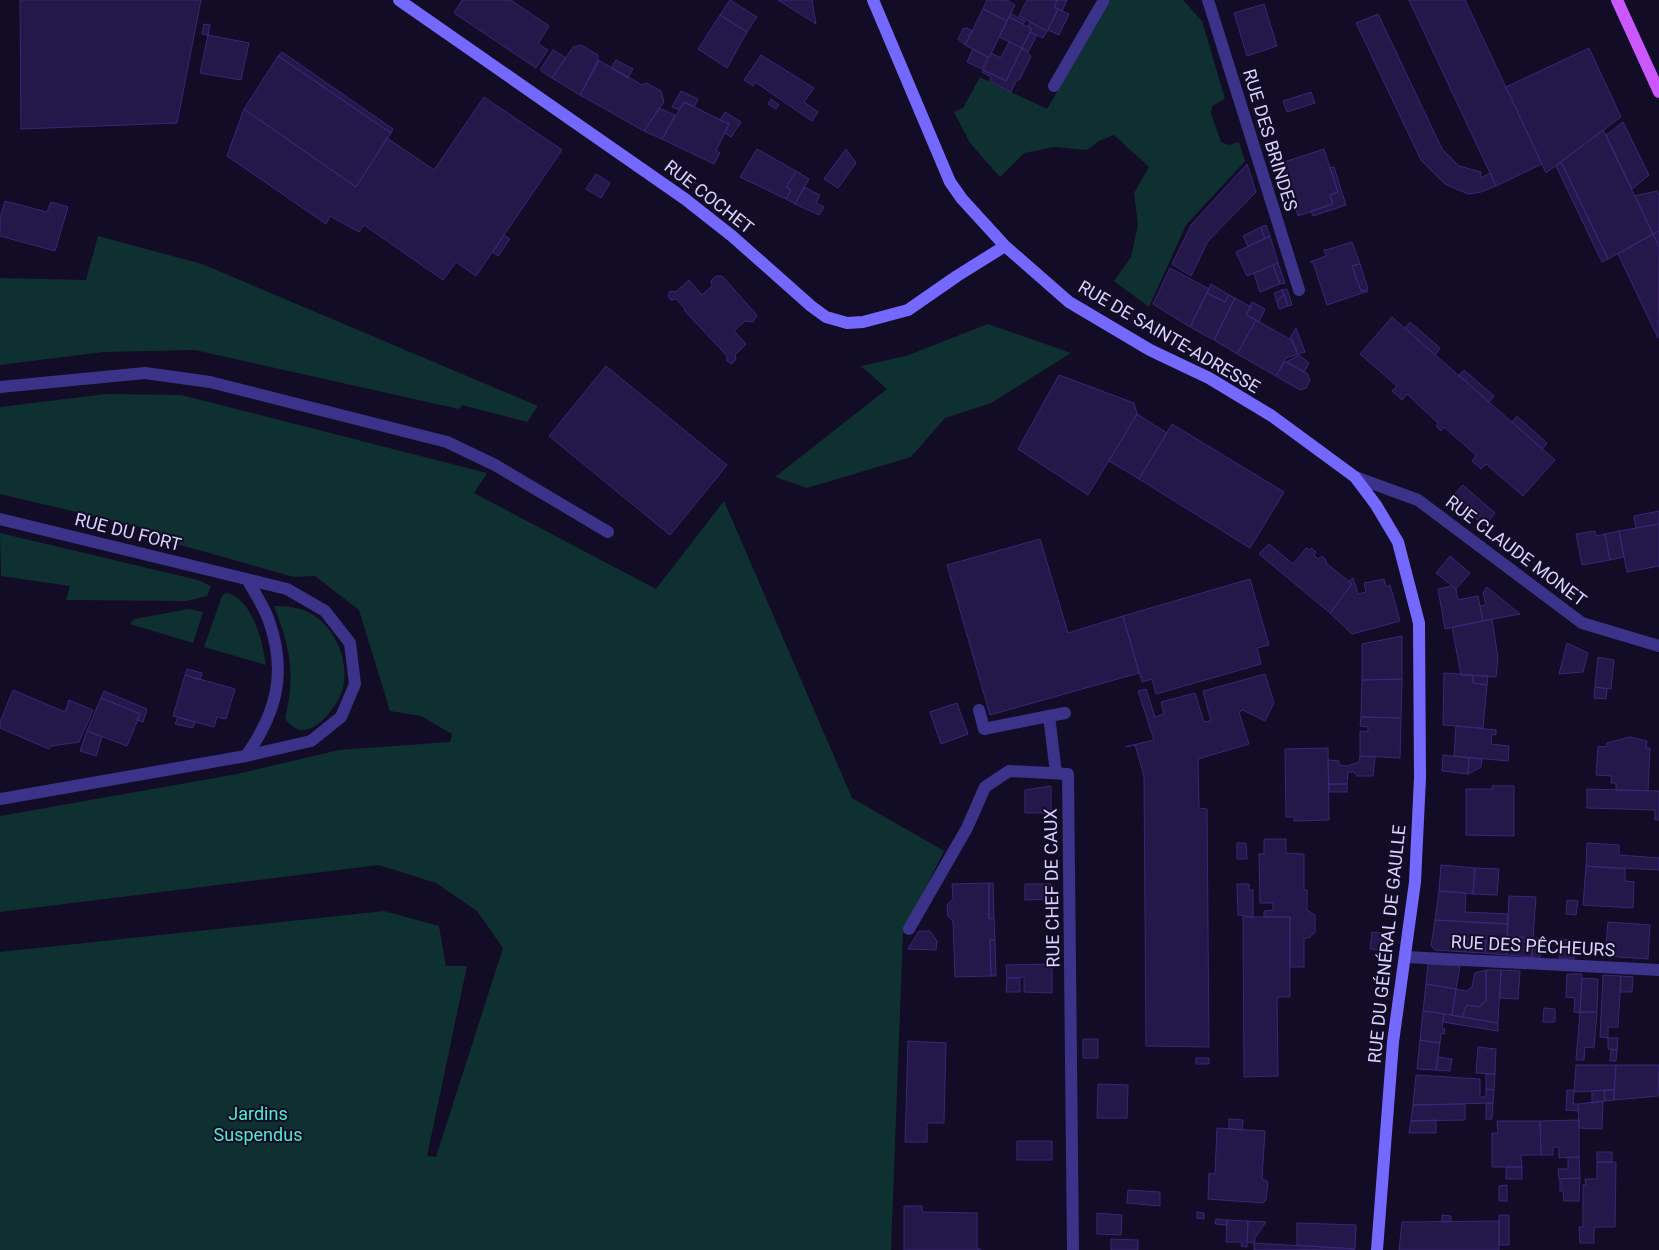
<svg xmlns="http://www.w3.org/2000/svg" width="1659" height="1250" font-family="Roboto,sans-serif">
	<rect width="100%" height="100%" fill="#120c26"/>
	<path fill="#0f3031" d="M1111,0H1183L1202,21L1225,99L1212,106L1211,114L1221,142L1229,145L1239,142L1245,161L1186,225L1149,307L1114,281L1131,257L1138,225L1134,193L1149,167L1114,135L1099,141L1087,150L1054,147L1024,153L1000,177L970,143L954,112L963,108L980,77L1047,109Z
		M98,236L202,264L538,406L527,422L462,405L459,409L195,350L103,352L0,365V278L86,280Z
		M988,324L1071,353L991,403L945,418L911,457L807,488L775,477L887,389L861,366L906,356Z
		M106,394L181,395L487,473L474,493L656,589L724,501L852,798L944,851L903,933L891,1250H0V952L384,911L439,926L446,966H467L427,1156L436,1157L503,948L477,911L436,883L379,865L0,912V816L237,774L339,750L450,742L452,734L421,716L390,711L359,610L315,576L294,577L155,538L148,529L0,494V407Z
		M0,533L198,580L211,586L207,596L186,601L66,600L70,586L1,576Z
		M226,593C252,597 263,643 266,665L204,647L222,596Z
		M274,606C285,606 298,607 308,612C335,625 351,663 342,691C334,713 304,749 285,718C296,674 290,647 274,606Z
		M189,609L203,612L193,643L130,624L134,619Z"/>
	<path fill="#241749" stroke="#3b2677" d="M20,0H201L177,123L21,129Z
		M462,0H511L549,26L538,44L548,50L536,68L454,13Z
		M730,0L757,17L747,32L720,15Z
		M778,0H812L816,24Z
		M987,0H1007L1015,5L1007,21L983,9Z
		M1027,0H1057L1054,7L1058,9L1047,31L1019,16Z
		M1057,0H1067L1062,11L1054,7Z
		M1409,0H1465L1542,164L1496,186Z
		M1264,4L1277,46L1247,56L1234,13Z
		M983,9L1007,21L989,58L965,45Z
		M1058,9L1069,14L1059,35L1048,30Z
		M1011,14L1025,21L1023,24L1009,17Z
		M1378,14L1442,149L1459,166L1481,172L1480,178L1491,173L1496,186L1481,192L1468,194L1445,184L1421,160L1356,23Z
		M720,15L747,32L727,68L698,49Z
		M1009,17L1032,29L1022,48L999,37Z
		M1030,22L1047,31L1043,38L1030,32L1032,29L1028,26Z
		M204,24L210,25L208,35L202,34Z
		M967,28L972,31L965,45L958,39L963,29Z
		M1030,32L1037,35L1028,52L1022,47Z
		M208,35L249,43L241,80L200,73Z
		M1009,42L1022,48L1006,81L983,70L991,53L1001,58Z
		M581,45L598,55V63L580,95L552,78L573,47Z
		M1022,48L1031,56L1020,79L1016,81L1011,92L990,81L991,77L982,72L983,70L1006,81Z
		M1589,48L1621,117L1546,173L1506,87Z
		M973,49L988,57L982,69L967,62Z
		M553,50L566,58L552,78L540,70Z
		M282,52L393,129L391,133L278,56Z
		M761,55L814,88L804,102L818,112L812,121L755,82L753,86L744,80Z
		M278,56L391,133L356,187L244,109Z
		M598,60L642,85L646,83L661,91L664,102L644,131L580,95Z
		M616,60L633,69L628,78L611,68Z
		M681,91L698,99L694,107L684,102L679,110L672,107Z
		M1311,92L1315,103L1287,112L1283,101Z
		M484,97L562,150L476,276L456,262L443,280L364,225L359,232L330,216L326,224L227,156L244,109L356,187L387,138L434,170Z
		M771,99L779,105L776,109L768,104Z
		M684,102L729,124L716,151L720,153L714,164L662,139Z
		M659,108L675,115L662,139L644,131Z
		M725,112L741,122L731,137L725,133L729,124L720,120Z
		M1623,122L1649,175L1632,189L1606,135Z
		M1603,130L1653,234L1608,259L1561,162Z
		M757,149L796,171L786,187L791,190L786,199L740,177Z
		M846,149L856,163L838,188L824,179Z
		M1324,149L1338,192L1330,195L1333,204L1298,216L1281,163Z
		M1561,162L1608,259L1602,262L1556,166Z
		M1247,164L1256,192L1208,241L1191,276L1172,264L1191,225Z
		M1334,167L1346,205L1313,216L1311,211L1333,204L1330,195L1338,192L1330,168Z
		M796,171L809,179L795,204L786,199L791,190L786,187Z
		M596,174L610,183L601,198L586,189Z
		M804,187L820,195L816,203L824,207L819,215L795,204Z
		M1657,191L1659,196V231L1653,234L1635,196Z
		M5,201L47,212L51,202L68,207L55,251L0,236V218Z
		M1266,225L1270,236L1265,239L1261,227Z
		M1261,227L1265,239L1248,246L1243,236Z
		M1659,231V247L1653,234Z
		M1653,234L1659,247L1658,338L1618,254Z
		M504,235L510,239L498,256L493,252Z
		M1270,236L1278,263L1247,276L1236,252Z
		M1352,242L1360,264L1352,266L1361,291H1368L1327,305L1313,262H1310L1326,256L1324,249L1326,250Z
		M1278,263L1285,283L1280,284L1273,265Z
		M1360,264L1368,289L1361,291L1352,266Z
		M1273,265L1280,284L1260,292L1254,273Z
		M1170,268L1209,289L1190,327L1153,304Z
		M716,276H722L757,315L753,322L745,321L734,331L746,344L735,355L736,359L732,364L727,361V356L684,310L685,309L676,299L671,300L668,296L670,291L676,292L689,280L702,295L712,286L711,281Z
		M1211,284L1229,295L1225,302L1207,293Z
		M1287,289L1292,305L1288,306L1282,290Z
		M1282,290L1284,294L1277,302L1274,293Z
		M1207,293L1225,302L1229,295L1235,298L1214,340L1190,327Z
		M1284,294L1288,306L1279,309L1277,302Z
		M1235,298L1251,307L1246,315L1256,320L1237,354L1214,340Z
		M1252,302L1265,309L1259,322L1246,315Z
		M1392,317L1555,460L1523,496L1486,464L1481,469L1472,461L1476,455L1444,427L1441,431L1436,426L1438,423L1407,394L1402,400L1392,391L1397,386L1360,354Z
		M1256,320L1293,341L1298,354L1286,358L1276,376L1237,354Z
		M1410,322L1440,348L1435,355L1405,328Z
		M1296,328L1305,352L1298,354L1290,338Z
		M1299,355L1309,363L1304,372L1286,362Z
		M1285,361L1308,374L1310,381L1306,388L1300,390L1276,376Z
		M606,366L727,465L670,535L549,436Z
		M1464,370L1494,396L1489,402L1459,375Z
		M1059,375L1134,403L1137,414L1088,495L1018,449Z
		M1137,414L1167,433L1139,479L1109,461Z
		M1517,416L1547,443L1542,449L1512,422Z
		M1172,424L1284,492L1250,548L1139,479Z
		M1463,485L1495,513L1485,526L1451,498Z
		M1659,511V524L1636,528L1634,516Z
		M1659,524V566L1627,572L1619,531Z
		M1595,531L1596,536L1605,534L1610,560L1582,565L1576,534Z
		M1619,531L1624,557L1610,560L1605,534Z
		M1040,539L1068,633L1123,616L1139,673L990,715L947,565Z
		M1269,544L1293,564L1306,548L1309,550L1311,548L1316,552L1314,555L1318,559L1322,556L1326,560V563L1352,584L1330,613L1259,554Z
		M1450,556L1470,573L1456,589L1436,573Z
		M1353,578L1358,594L1366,592L1364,583L1384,579L1386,587L1390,585L1400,621L1352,634L1330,613L1352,584L1349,581Z
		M1250,579L1269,645L1257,648L1261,664L1156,694L1152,679L1142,682L1123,616Z
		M1452,586L1456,589L1458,600L1478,596L1483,621L1445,629L1438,589Z
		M1487,587L1520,614L1483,621L1480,606L1486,605L1483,593Z
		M1492,619L1498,658L1496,677L1461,675L1452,627Z
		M1402,636V679L1362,680V644Z
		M1567,643L1588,653L1583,672L1559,674Z
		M1598,657L1614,660L1611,689L1595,687Z
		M187,669L202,673L200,680L185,675Z
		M1444,673L1473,675V683L1487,685L1483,728L1443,725Z
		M1265,674L1274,703L1265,721L1243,710L1239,712L1249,744L1198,759L1199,808L1207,809L1209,1047L1146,1046L1144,776L1135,745L1125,747L1154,740L1138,691L1146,689L1155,717L1164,714L1161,702L1195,693L1204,722L1211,721L1203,691Z
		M185,675L235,689L226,719L217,717L214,727L173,716Z
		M1473,675L1488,676L1487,685L1473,683Z
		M1402,679L1401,718L1361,717L1362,680Z
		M1595,687L1607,689L1606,699L1594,698Z
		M13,690L65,712L69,700L93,710L79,742L51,746L49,749L0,728V722Z
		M104,691L147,709L143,722L137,720L140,714L101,698Z
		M101,698L140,714L127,746L87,731Z
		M957,703L968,734L941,744L930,712Z
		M178,717L195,722L193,728L175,724Z
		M1361,717L1401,718L1400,758L1360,756V731L1368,732V727L1360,726Z
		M1456,726L1496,730V735L1492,734L1491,744L1509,746L1508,761L1454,756Z
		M87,731L102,737L96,756L80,751Z
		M1630,737L1647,741L1646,748H1650L1648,791L1616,790V783H1611L1612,776L1596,775L1598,746L1606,747L1607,743Z
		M1328,748L1329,820L1294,821V817H1286L1285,749Z
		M1443,755L1469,758L1468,774L1442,771Z
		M1360,756L1375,757L1373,776H1357L1354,772H1348L1347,784H1329L1328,760L1339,761V765L1347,766L1359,762Z
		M1469,758L1482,759L1481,767L1468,774Z
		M1329,784H1347V792H1329Z
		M1051,786V813H1025V790Z
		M1492,786H1514V836L1466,835V789H1493Z
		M1587,789L1659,791V820H1655V810L1587,808Z
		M1264,839H1286V853L1304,854V890H1307V910L1315,915V932L1309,938H1304V967H1290V917H1264V911L1273,910V903H1260L1259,854H1264Z
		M1237,843H1246L1247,859H1237Z
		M1587,843L1619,845V855L1659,858V870L1586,866Z
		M1441,865L1475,868L1473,894L1439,891Z
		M1586,866L1625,869V881L1634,882L1633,908L1583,905Z
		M1475,868L1499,869L1497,895L1473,894Z
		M989,883V919L994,918L995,940H990L991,976L955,977L953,921L948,916L947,905L953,899L952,884Z
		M989,883H993L994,918L989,919Z
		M1025,884H1051V899L1025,900Z
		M1237,884H1249V890H1253V917L1238,915Z
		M1439,891L1466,893L1465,912L1508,914V924L1435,920Z
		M1509,896L1536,897L1533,938L1507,936Z
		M1567,900L1578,901L1576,915L1566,914Z
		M1243,917H1290V997H1277L1278,1076L1244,1077Z
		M1435,920L1508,924L1506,955L1485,953L1486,940L1461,939V942H1465V952L1435,950L1431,946Z
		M1608,922L1650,925L1648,959L1605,956Z
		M919,931H930L937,941L936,950L908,949Z
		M1372,932L1388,934L1386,951L1370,949Z
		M1507,936L1533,938L1532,957L1506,955Z
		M1533,938H1542L1540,957H1532Z
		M1461,939L1486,940L1485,953L1465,952V942H1461Z
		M1560,939L1575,940L1574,959L1559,958Z
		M990,940H995L996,976H991Z
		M1052,964V993L1024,992V977L1007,978L1006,965Z
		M1428,964L1460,966L1456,989L1426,984Z
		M1486,970H1501L1498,1023L1462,1017L1467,1005L1479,1007L1486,1001Z
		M1486,970V1001L1479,1007L1467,1005L1462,1017L1452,1015L1456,989L1466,991L1472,987L1475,973Z
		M1501,970L1520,971L1518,999L1500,998Z
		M1567,974H1582L1580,1013L1574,1012L1575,998L1566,997Z
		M1603,975L1621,976L1618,1027H1608V1038L1600,1037Z
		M1621,976L1633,977L1632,992H1620Z
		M1007,978H1020V992H1006Z
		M1582,978L1598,979L1597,1012H1580Z
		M1426,984L1456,989L1452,1015L1423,1011Z
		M1544,1008L1555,1009V1022H1543Z
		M1423,1011L1444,1014L1442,1028L1445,1029L1444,1034L1441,1033L1440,1043L1420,1040Z
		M1580,1012H1597L1594,1048L1585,1047L1584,1060H1576Z
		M1444,1014L1498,1023V1031L1443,1022Z
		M1608,1038H1618L1617,1050L1608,1049Z
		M1083,1039H1098V1058H1083Z
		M1420,1040L1440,1043L1436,1070L1417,1069Z
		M908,1041L946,1043L944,1123H927V1142H905Z
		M1478,1047L1496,1049L1495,1074L1476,1073Z
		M1611,1049L1617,1050L1616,1061H1610Z
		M1438,1057L1452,1059L1450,1071L1436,1070Z
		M1196,1058H1209V1064H1196Z
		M1576,1065H1616L1614,1090L1574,1092Z
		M1616,1065H1659L1658,1096L1614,1100Z
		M1486,1074H1495L1494,1090L1486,1089Z
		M1416,1075L1480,1079V1097H1486V1089L1494,1090L1493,1103L1413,1105Z
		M1098,1084L1128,1085L1127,1118H1097Z
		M1567,1090H1574L1573,1104H1578L1579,1111L1566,1110Z
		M1604,1090H1614V1100L1605,1101Z
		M1604,1090L1605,1101L1592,1103V1091Z
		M1603,1101L1602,1129L1579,1128L1578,1104Z
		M1486,1103H1493L1492,1119H1486Z
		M1465,1104V1120L1411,1121L1413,1105Z
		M1229,1119L1243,1120L1242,1130L1229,1129Z
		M1436,1120V1133H1409L1411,1121Z
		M1579,1120V1157L1559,1158V1147H1553V1155H1541L1540,1121Z
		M1497,1121H1540L1541,1155H1521L1522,1167H1492V1133H1498Z
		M1217,1128L1265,1131L1262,1178L1268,1182L1266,1200L1263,1203L1208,1199L1209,1173L1215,1174Z
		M1017,1141H1052V1160H1017Z
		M1597,1152H1612V1162H1597Z
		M1568,1157H1579L1580,1178L1559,1179L1558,1169H1568Z
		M1597,1162H1616L1615,1227H1594V1243H1580L1579,1227H1583V1185H1586L1585,1179H1597Z
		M1506,1167H1522V1179H1506Z
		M1580,1178L1579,1201H1564L1563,1191H1560V1179Z
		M1507,1185V1201H1499V1186Z
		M1128,1190L1160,1192V1206L1127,1203Z
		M904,1206H922V1212L977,1213V1248L982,1250H904Z
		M1197,1212L1204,1213V1219L1197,1218Z
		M1097,1213L1122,1215L1121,1235L1097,1234Z
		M1442,1215L1451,1216V1222H1442Z
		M1499,1215H1509V1245H1499Z
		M1216,1219L1227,1220V1225L1215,1224Z
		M1227,1220L1248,1221L1247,1247L1241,1246L1242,1242H1226Z
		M1248,1221L1266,1222L1255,1238L1254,1243L1247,1242Z
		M1499,1221V1250H1399L1402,1222Z
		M1297,1223L1356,1225L1355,1249L1297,1245Z
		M1111,1239L1138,1240V1250H1111Z
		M1254,1243L1355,1249L1254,1250Z"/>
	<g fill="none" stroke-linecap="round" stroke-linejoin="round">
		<path stroke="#3b338a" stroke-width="12" d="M1054,86L1104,0
			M0,387L145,373L210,382L447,442L495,465L608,532
			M979,710L984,729L1049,716L1056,773
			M1049,716L1065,713
			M1406,957L1659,970"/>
		<path stroke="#3b338a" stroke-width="12" d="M1208,0L1299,290
			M1355,477L1418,500L1582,623L1659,646
			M0,519L287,589L325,611L350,643L355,684L341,717L311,741L246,756L0,799
			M246,756C277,712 287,672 269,621C264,606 254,592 247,579
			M909,929L967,828L985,787L1009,771L1068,774L1073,1250"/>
		<path stroke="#7568ff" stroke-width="12" d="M399,0L685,199L732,236L811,306L826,317L847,323L863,322L908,310L957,276L1005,246
			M873,0L950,182L962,199L1005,246L1069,302L1150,350L1209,378L1272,416L1355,477L1376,505L1398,542L1419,623L1420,778L1415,882L1393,1042L1377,1250"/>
		<path stroke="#cb58ff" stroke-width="12" d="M1617,0L1659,92"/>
	</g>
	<g text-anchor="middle" stroke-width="4" stroke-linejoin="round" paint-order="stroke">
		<g font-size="18" fill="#d9d1ff" stroke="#120c26">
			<text transform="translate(1270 140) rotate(73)" y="6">RUE DES BRINDES</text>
			<text transform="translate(709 197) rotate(38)" y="6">RUE COCHET</text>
			<text transform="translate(1169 337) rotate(30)" y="6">RUE DE SAINTE-ADRESSE</text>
			<text transform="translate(128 532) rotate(14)" y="6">RUE DU FORT</text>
			<text transform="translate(1516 551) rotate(37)" y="6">RUE CLAUDE MONET</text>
			<text transform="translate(1052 888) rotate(-91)" y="6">RUE CHEF DE CAUX</text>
			<text transform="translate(1387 944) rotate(-84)" y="6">RUE DU GÉNÉRAL DE GAULLE</text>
			<text transform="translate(1533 946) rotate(3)" y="6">RUE DES PÊCHEURS</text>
		</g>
		<g font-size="18" fill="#51ebce" stroke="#120c26">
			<text x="258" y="1120">Jardins<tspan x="258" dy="21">Suspendus</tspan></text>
		</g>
	</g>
</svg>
